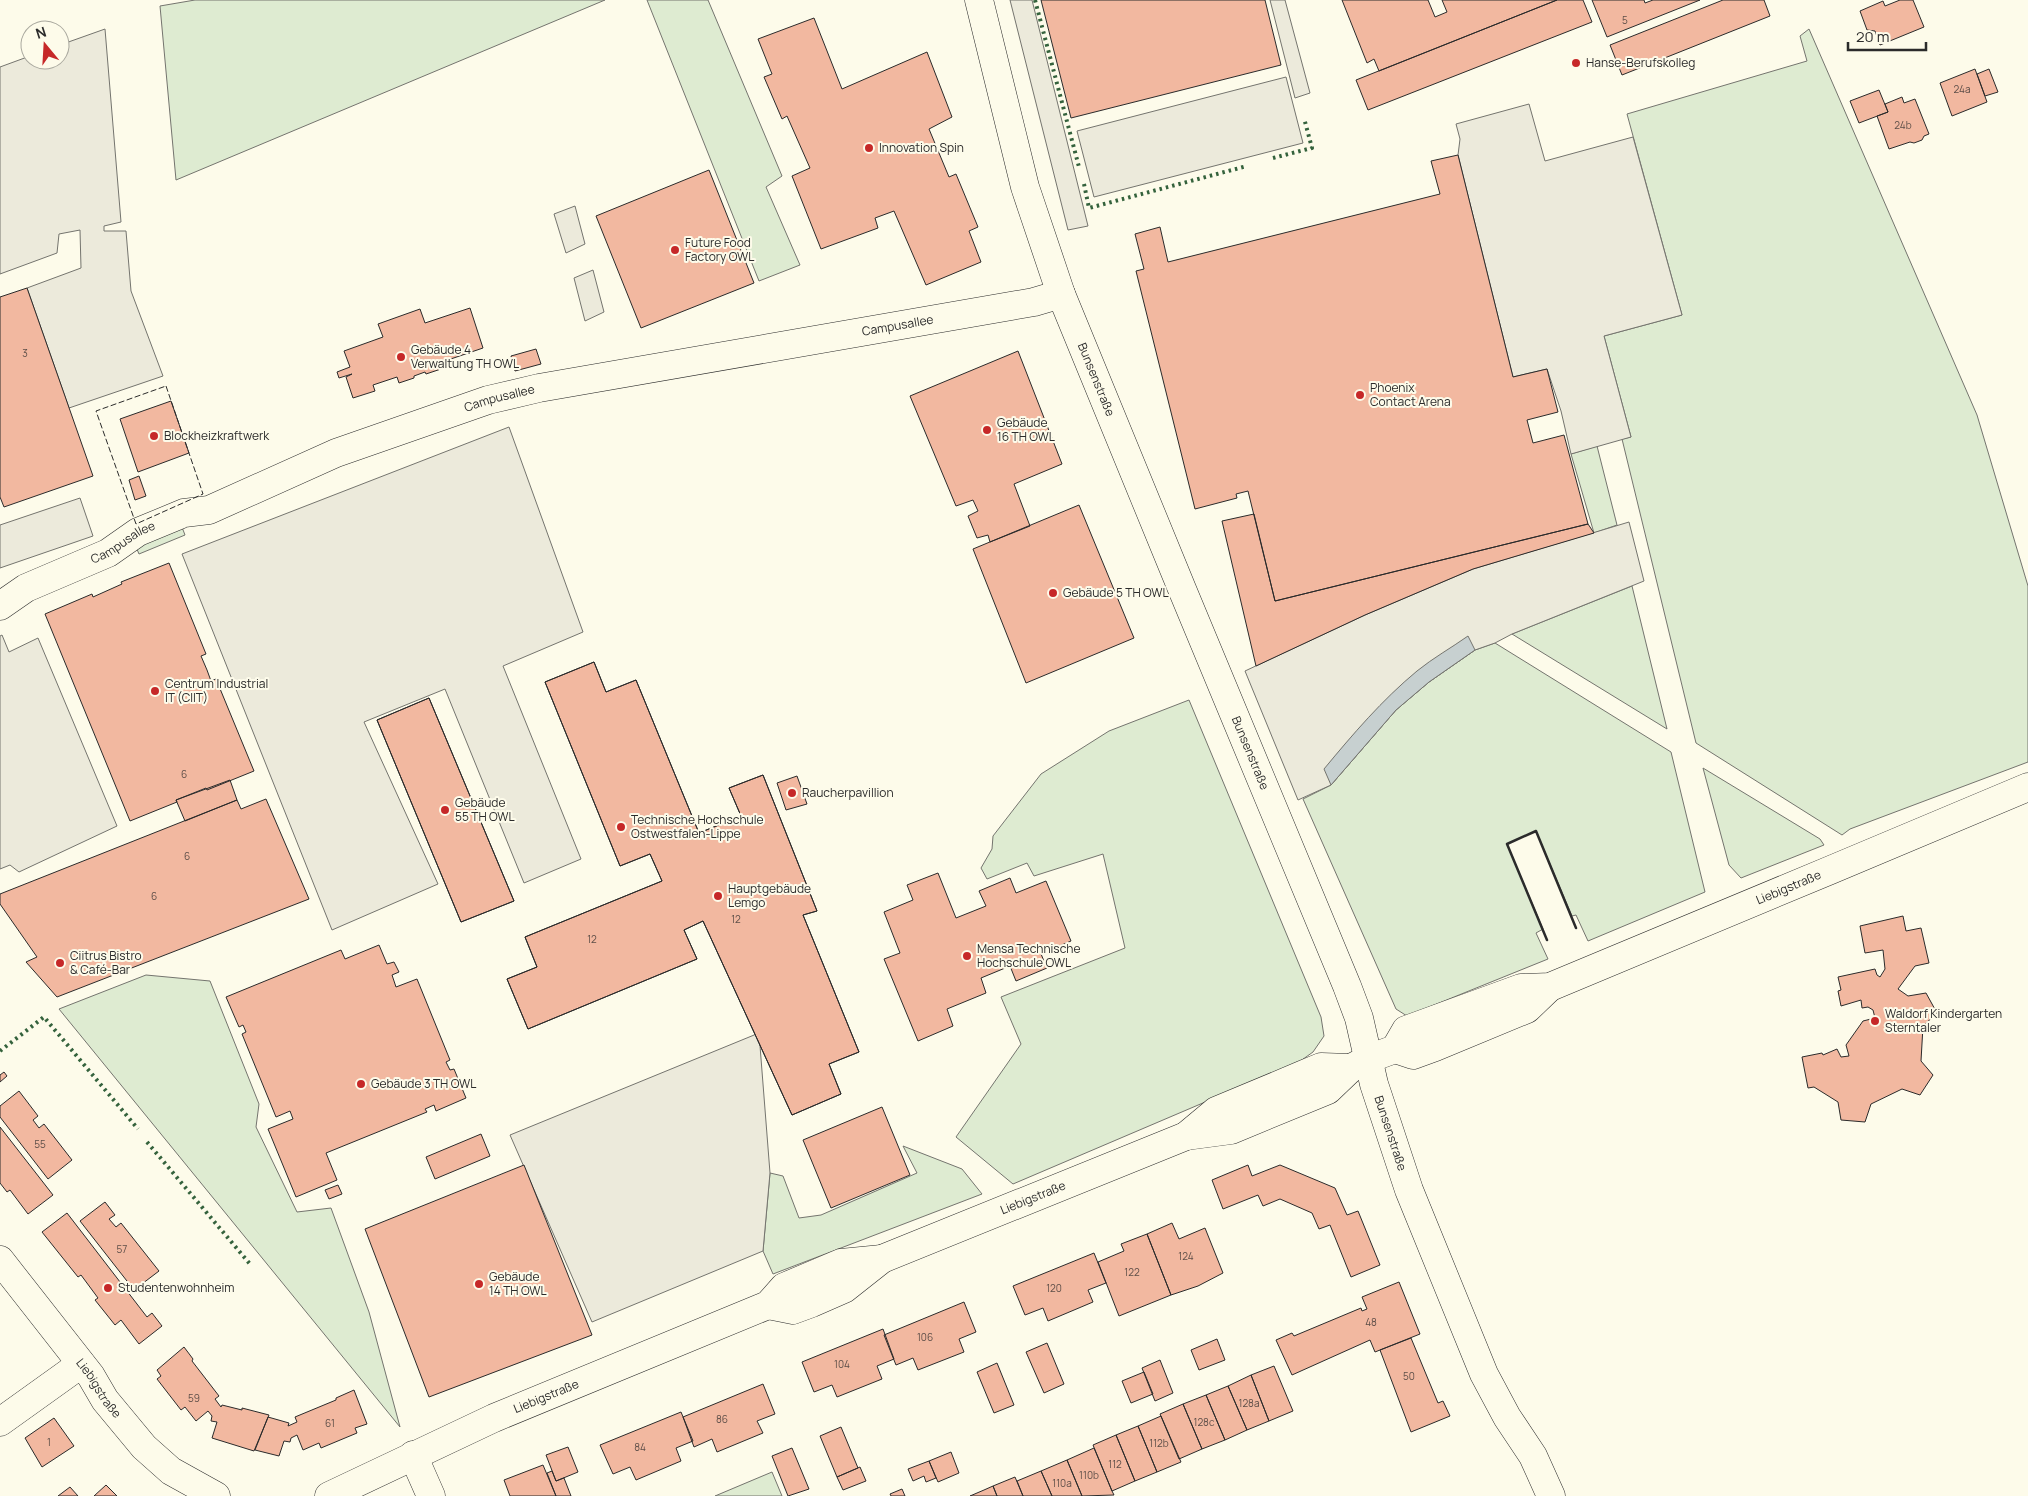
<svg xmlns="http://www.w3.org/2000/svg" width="2028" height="1496" font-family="Manrope,sans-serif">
	<rect width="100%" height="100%" fill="#fdfbea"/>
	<path fill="#deebd1" stroke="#74746e" d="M195,0H605L176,180L160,6Z
		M647,0H708L782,176L766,187L800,265L759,281Z
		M1809,29L1977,415L2028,586V762L1850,829L1842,835L1696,743L1622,439L1631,437L1604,336L1682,315L1627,114L1807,61L1800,36Z
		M1597,446L1617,525L1594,533L1571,454Z
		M180,522L185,535L139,554L134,542Z
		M1632,586L1667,729L1512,634Z
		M1495,643L1671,752L1705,892L1588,941L1576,915L1572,916L1536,831L1507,844L1543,929L1536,933L1548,959L1407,1016L1396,1009L1303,799L1331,785L1396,710L1429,682L1475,650Z
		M1189,700L1321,1017L1324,1036L1313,1052L1299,1062L1013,1184L956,1137L1021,1044L1001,997L1125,948L1103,854L1034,876L1027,863L987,879L981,868L992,849L993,836L1041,774L1109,731Z
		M1703,768L1820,839L1824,845L1741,878L1729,865Z
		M146,975L210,981L259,1104L256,1127L297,1212L331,1208L369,1312L400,1427L59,1009Z
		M903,1146L962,1169L982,1194L773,1274L763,1251L770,1173L783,1176L799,1218L821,1215L917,1173Z
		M772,1472L782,1496H715Z"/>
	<path fill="#eceadb" stroke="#74746e" d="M1010,0H1032L1088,226L1068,230Z
		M1270,0H1285L1310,93L1295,98Z
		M105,29L121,222L104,226V231H126L131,291L163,376L69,408L27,288L81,268L80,230L59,234L57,253L0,274V67L30,56V60H60V45Z
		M1286,77L1303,143L1094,197L1077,131Z
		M1529,104L1545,161L1633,137L1682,315L1604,336L1631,437L1571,454L1561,411L1547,369L1513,377L1458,155L1460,139L1456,124Z
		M575,206L585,244L566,253L554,214Z
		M593,270L604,312L585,321L574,278Z
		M509,427L583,632L503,666L581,859L524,883L445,689L364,722L438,884L332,930L182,554Z
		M80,498L93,536L0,568V525Z
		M1629,522L1644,581L1512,634L1495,643L1475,650L1429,682L1396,710L1331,785L1298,800L1245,671L1365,615L1473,569Z
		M2,635L9,652L38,638L117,826L19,872L10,865L0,869V636Z
		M759,1033L770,1173L763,1251L592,1322L510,1135Z"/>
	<path fill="#c7d0d0" stroke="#74746e" d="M1468,636L1475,650L1429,682L1396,710L1331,785L1324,769C1353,734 1382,700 1417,671C1433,658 1451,648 1468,636Z"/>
	<path fill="#f2b8a0" stroke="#2b2b2b" d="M1041,0H1265L1281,65L1071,118Z
		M1342,0H1428L1435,17L1447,12L1442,0H1557L1379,71L1374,59L1367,63Z
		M1557,0H1583L1592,22L1368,110L1356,80Z
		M1592,0H1644L1645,3L1653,0H1700L1607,37Z
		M1723,0H1764L1770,16L1622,75L1610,45Z
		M1900,0H1913L1924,27L1880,45L1875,31L1867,30L1860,11L1883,1L1885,6Z
		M814,18L842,89L927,52L952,117L929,129L949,177L956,174L978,227L969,231L981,262L926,285L894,211L875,218L878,228L821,249L792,176L810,168L787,116L782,119L764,77L772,74L758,39Z
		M1975,69L1987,102L1952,116L1940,83Z
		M1989,69L1998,92L1985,96L1977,74Z
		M1879,90L1888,112L1859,123L1850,101Z
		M1902,97L1904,103L1915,99L1929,134L1924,136L1922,140L1914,143L1910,142L1889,149L1877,116L1888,112L1885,104Z
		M1458,155L1513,377L1547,369L1558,412L1527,420L1533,443L1564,435L1588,524L1275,601L1248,491L1236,494L1237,498L1195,509L1136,271L1144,269L1135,234L1160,227L1168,262L1440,194L1431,161Z
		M709,170L754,283L641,328L596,216Z
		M27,288L93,476L4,507L0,497V297Z
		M470,308L483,348L439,363L441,369L426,374L425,372L414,376V378L399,383L397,377L373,385L375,391L353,398L346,377L352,374L339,378L337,372L350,367L344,351L383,337L378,324L420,309L425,323Z
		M536,349L541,364L515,371L511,356Z
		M1018,351L1062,464L1014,484L1030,526L990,542L988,535L977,538L968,516L978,511L973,500L956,506L910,396Z
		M171,401L189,453L138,472L120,419Z
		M139,476L146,496L135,500L129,480Z
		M1079,505L1134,638L1026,683L973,549Z
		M1254,514L1275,601L1588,524L1594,533L1473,569L1365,615L1256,666L1222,521Z
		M169,563L206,654L201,656L207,670L211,681L216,679L254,771L207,790L206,788L176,800L177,802L130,821L45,614L92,594L93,597L122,584L121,582Z
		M594,662L606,692L636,680L699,833L741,816L729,788L763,775L817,911L803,915L859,1052L829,1064L841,1094L792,1115L703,921L684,930L697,959L528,1029L507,979L537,967L525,937L662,881L650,854L620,866L545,682Z
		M594,662L606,692L636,680L699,833L741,816L729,788L763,775L817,911L803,915L859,1052L829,1064L841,1094L792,1115L703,921L684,930L697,959L528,1029L507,979L537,967L525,937L662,881L650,854L620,866L545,682Z
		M429,698L514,901L461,922L377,720Z
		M429,698L514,901L461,922L377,720Z
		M797,776L807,804L786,810L777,783Z
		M230,780L237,800L185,821L176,800Z
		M266,799L309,899L57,997L26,962L37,957L0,904V894L237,800L241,809Z
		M938,873L956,918L986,906L979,891L1010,878L1016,893L1046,881L1071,941L1041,954L1047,968L1016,981L1010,966L981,978L986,993L947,1009L953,1026L918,1041L884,959L900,953L884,912L913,900L907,885Z
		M1903,916L1906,931L1921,928L1929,963L1915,966L1898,989L1908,996L1926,993L1937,1013L1923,1026L1921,1061L1933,1075L1920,1095L1902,1089L1871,1104L1865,1122L1841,1120L1838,1102L1814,1087L1808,1088L1802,1057L1822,1053L1823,1055L1837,1049L1841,1057L1849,1056L1846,1045L1863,1021L1875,1018L1873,1010L1868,1007L1862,1008L1861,1000L1841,1006L1838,991L1841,990L1838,977L1875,969L1877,975L1880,977L1885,969L1883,950L1865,953L1860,926Z
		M379,945L387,964L394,962L399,972L392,975L396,987L417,979L450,1060L446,1062L450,1070L454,1069L466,1098L436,1111L434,1105L425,1109L427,1112L326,1153L337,1180L296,1197L268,1129L293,1119L290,1111L276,1117L242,1034L246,1032L243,1025L239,1027L226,997L341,950L345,959Z
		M4,1072L7,1076L0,1082V1075Z
		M19,1091L38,1116L33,1120L39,1128L44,1124L72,1160L48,1179L0,1117V1106Z
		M882,1107L910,1175L831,1208L803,1140Z
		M0,1127L53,1195L28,1214L10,1190L7,1192L0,1183Z
		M481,1134L490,1156L435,1179L426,1157Z
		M524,1165L592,1335L429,1397L365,1229Z
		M1248,1165L1252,1176L1280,1165L1335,1188L1347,1215L1358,1211L1380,1265L1351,1277L1330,1225L1319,1229L1312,1213L1280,1199L1263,1206L1258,1195L1223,1209L1212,1180Z
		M338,1185L342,1194L329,1199L325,1190Z
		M105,1202L115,1215L109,1219L116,1227L121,1223L159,1271L134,1290L80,1221Z
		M67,1213L147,1317L152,1313L162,1326L139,1344L121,1320L115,1325L95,1300L98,1298L81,1275L78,1277L42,1232Z
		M1172,1223L1179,1239L1205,1228L1223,1273L1198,1286L1171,1295L1147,1234Z
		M1147,1234L1171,1295L1119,1316L1098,1262L1124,1251L1121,1244Z
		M1094,1253L1106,1283L1088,1290L1093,1302L1048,1321L1043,1308L1025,1315L1013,1286Z
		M1399,1282L1420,1334L1375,1352L1370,1340L1292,1375L1276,1340L1292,1333L1294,1336L1361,1308L1362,1311L1367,1309L1362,1297Z
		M964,1302L976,1332L959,1339L964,1352L918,1370L913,1358L896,1365L884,1335Z
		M883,1329L894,1359L877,1366L882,1379L837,1397L832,1385L814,1392L802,1362Z
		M1411,1338L1438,1403L1443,1401L1450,1416L1411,1432L1380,1350Z
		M1217,1339L1225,1360L1199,1370L1191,1350Z
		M1047,1343L1064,1384L1044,1393L1026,1352Z
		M184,1347L193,1359L192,1361L219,1396L215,1399L221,1407L222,1405L242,1410V1408L269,1415L254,1451L212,1438L217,1422L211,1421L212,1416L208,1411L196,1421L185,1407L181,1410L157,1379L161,1376L157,1370Z
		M1160,1360L1173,1393L1155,1401L1142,1368Z
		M997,1363L1014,1405L994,1413L977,1372Z
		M1274,1366L1293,1411L1269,1421L1251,1375Z
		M1144,1372L1153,1394L1131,1403L1122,1381Z
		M1251,1375L1269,1421L1247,1430L1228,1386Z
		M763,1384L775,1414L757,1421L763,1433L717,1452L712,1439L694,1447L683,1417Z
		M1228,1386L1247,1430L1225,1440L1206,1395Z
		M354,1390L367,1424L355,1428L357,1433L321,1448L319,1443L303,1450L297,1435L291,1438L290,1442L284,1441L279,1456L255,1450L268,1417L289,1423L288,1426L297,1422L295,1417L336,1400V1398Z
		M1206,1395L1225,1440L1202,1449L1183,1404Z
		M1183,1404L1202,1449L1179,1459L1160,1414Z
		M681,1412L693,1441L676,1448L681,1461L636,1480L630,1467L613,1474L600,1445Z
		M1161,1416L1181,1462L1157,1472L1138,1426Z
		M54,1418L74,1446L42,1467L25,1438Z
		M1138,1426L1157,1472L1135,1481L1116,1435Z
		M841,1427L858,1468L837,1477L820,1436Z
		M1116,1435L1135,1481L1112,1491L1093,1445Z
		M568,1447L578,1472L556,1481L546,1455Z
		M792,1448L809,1489L788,1496L772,1456Z
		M1094,1448L1112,1491L1114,1495L1082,1496L1067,1460Z
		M951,1452L959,1473L938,1482L929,1461Z
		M1067,1460L1082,1496H1052L1041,1471Z
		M929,1461L936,1478L926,1482L924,1476L913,1481L908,1469Z
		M543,1465L556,1496H510L504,1480Z
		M860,1467L866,1481L843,1490L837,1477Z
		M552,1471L556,1481L564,1478L571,1496H556L547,1473Z
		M1041,1471L1052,1496H1023L1017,1481Z
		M1015,1477L1023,1496H997L993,1486Z
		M106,1485L117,1496H94Z
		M993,1486L997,1496H970L984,1490Z
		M70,1487L78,1496H58Z
		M902,1489L905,1496H891L890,1494Z"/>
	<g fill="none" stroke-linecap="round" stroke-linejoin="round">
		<defs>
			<g id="minor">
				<path id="s1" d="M979,0L1025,187L1061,294L1182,589L1347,986L1359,1018L1374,1084L1409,1190L1484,1374L1507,1417L1533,1456L1551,1496"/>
				<path id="s2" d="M0,606L26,588L108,553L138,532L184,513L209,510L336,453L488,400L539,388L1034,302L1061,294"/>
				<path d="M1395,1049L1413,1055L1435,1047L1527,1009L1550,987"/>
				<path id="s3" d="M1186,1136L1231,1130L1328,1090L1351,1068L1368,1059L1395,1049L1406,1030L1521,988L1550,987C1709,921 1869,854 2028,787"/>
				<path id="s4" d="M0,1260L91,1376L105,1400L144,1447L171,1471L216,1496"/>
				<path id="s5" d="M768,1305L793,1310L812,1303L844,1289L882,1259L1186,1136L1216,1111L1302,1075L1321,1067L1351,1068"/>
				<path d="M0,1422L81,1364"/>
				<path d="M413,1455L431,1496"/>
				<path id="s6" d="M329,1496L494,1418L768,1305L784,1287L841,1263L882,1259"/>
			</g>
		</defs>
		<use href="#minor" stroke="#2b2b2b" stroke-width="29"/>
		<use href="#minor" stroke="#fdfbea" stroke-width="28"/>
		<path stroke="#34623c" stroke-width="4" stroke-dasharray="2.5 4" stroke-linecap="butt" d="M1035,0L1079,167
			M1273,158L1312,148L1304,118
			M1084,184L1089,208L1247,166
			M0,1051L44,1017L138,1129
			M147,1142L250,1264"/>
		<path stroke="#2b2b2b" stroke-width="1" stroke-dasharray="6 2.5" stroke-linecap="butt" d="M166,386L203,494L136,524L96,411Z"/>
		<path stroke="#2b2b2b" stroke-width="2.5" d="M1547,940L1507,844L1536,831L1576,928"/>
	</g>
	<g fill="#c62828" stroke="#fdfbea" stroke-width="2">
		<circle cx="1576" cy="63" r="5"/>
		<circle cx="869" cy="148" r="5"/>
		<circle cx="675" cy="250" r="5"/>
		<circle cx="401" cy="357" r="5"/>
		<circle cx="1360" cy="395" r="5"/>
		<circle cx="987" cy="430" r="5"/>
		<circle cx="154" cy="436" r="5"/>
		<circle cx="1053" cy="593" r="5"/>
		<circle cx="155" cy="691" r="5"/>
		<circle cx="792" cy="793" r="5"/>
		<circle cx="445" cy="810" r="5"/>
		<circle cx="621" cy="827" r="5"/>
		<circle cx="718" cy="896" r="5"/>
		<circle cx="967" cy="956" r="5"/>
		<circle cx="60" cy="963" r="5"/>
		<circle cx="1875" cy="1021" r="5"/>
		<circle cx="361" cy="1084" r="5"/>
		<circle cx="479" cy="1284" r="5"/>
		<circle cx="108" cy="1288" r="5"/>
	</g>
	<g text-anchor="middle" stroke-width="4" stroke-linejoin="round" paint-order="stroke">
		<g font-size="10" fill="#5d4e48">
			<text x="1625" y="24">5</text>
			<text x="1962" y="93">24a</text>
			<text x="1903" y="129">24b</text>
			<text x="25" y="357">3</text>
			<text x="184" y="778">6</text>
			<text x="187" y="860">6</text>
			<text x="154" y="900">6</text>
			<text x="736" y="923">12</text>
			<text x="592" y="943">12</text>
			<text x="40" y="1148">55</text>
			<text x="122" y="1253">57</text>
			<text x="1186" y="1260">124</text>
			<text x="1132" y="1276">122</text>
			<text x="1054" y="1292">120</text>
			<text x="1371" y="1326">48</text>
			<text x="925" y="1341">106</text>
			<text x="842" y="1368">104</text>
			<text x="1409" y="1380">50</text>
			<text x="194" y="1402">59</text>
			<text x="1249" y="1407">128a</text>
			<text x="722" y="1423">86</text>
			<text x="1204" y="1426">128c</text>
			<text x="330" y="1427">61</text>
			<text x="49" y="1446">1</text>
			<text x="1159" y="1447">112b</text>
			<text x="640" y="1451">84</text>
			<text x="1115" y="1468">112</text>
			<text x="1089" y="1479">110b</text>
			<text x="1062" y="1487">110a</text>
		</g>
		<g font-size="12" fill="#2b2b2b" stroke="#fdfbea" text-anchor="start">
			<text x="1586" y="67">Hanse-Berufskolleg</text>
			<text x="879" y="152">Innovation Spin</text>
			<text x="685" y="247">Future Food<tspan x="685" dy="14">Factory OWL</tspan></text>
			<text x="411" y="354">Gebäude 4<tspan x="411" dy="14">Verwaltung TH OWL</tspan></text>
			<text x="1370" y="392">Phoenix<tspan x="1370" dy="14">Contact Arena</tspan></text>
			<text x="997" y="427">Gebäude<tspan x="997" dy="14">16 TH OWL</tspan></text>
			<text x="164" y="440">Blockheizkraftwerk</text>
			<text x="1063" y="597">Gebäude 5 TH OWL</text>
			<text x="165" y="688">Centrum Industrial<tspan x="165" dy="14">IT (CIIT)</tspan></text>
			<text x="802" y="797">Raucherpavillion</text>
			<text x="455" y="807">Gebäude<tspan x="455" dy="14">55 TH OWL</tspan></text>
			<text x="631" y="824">Technische Hochschule<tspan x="631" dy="14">Ostwestfalen-Lippe</tspan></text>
			<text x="728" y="893">Hauptgebäude<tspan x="728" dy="14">Lemgo</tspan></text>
			<text x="977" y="953">Mensa Technische<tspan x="977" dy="14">Hochschule OWL</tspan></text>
			<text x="70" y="960">Ciitrus Bistro<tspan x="70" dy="14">&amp; Café-Bar</tspan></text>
			<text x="1885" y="1018">Waldorf Kindergarten<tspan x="1885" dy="14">Sterntaler</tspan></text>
			<text x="371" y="1088">Gebäude 3 TH OWL</text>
			<text x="489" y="1281">Gebäude<tspan x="489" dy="14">14 TH OWL</tspan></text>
			<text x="118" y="1292">Studentenwohnheim</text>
		</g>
		<g font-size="12" fill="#2b2b2b" stroke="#fdfbea">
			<text dy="4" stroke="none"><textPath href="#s2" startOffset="949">Campusallee</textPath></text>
			<text dy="4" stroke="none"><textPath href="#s1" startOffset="398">Bunsenstraße</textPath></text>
			<text dy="4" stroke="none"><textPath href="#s2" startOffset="544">Campusallee</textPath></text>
			<text dy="4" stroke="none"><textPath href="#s2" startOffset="139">Campusallee</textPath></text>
			<text dy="4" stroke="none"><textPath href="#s1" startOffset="802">Bunsenstraße</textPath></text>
			<text dy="4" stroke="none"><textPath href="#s3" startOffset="662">Liebigstraße</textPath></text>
			<text dy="4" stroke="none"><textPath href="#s1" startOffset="1208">Bunsenstraße</textPath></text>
			<text dy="4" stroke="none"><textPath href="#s5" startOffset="292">Liebigstraße</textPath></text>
			<text dy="4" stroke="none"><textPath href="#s4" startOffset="162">Liebigstraße</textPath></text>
			<text dy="4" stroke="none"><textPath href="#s6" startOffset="239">Liebigstraße</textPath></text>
		</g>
	</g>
	<g transform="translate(45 45) rotate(342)"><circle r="24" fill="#fdfbea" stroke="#a9a89e"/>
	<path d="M0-4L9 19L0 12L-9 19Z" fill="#c62828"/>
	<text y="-8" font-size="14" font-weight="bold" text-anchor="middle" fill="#2b2b2b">N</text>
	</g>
	<path d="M1848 42v8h78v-8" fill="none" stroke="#2b2b2b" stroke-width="2.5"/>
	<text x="1856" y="42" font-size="15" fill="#2b2b2b" stroke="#fdfbea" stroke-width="4" paint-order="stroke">20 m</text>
</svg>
